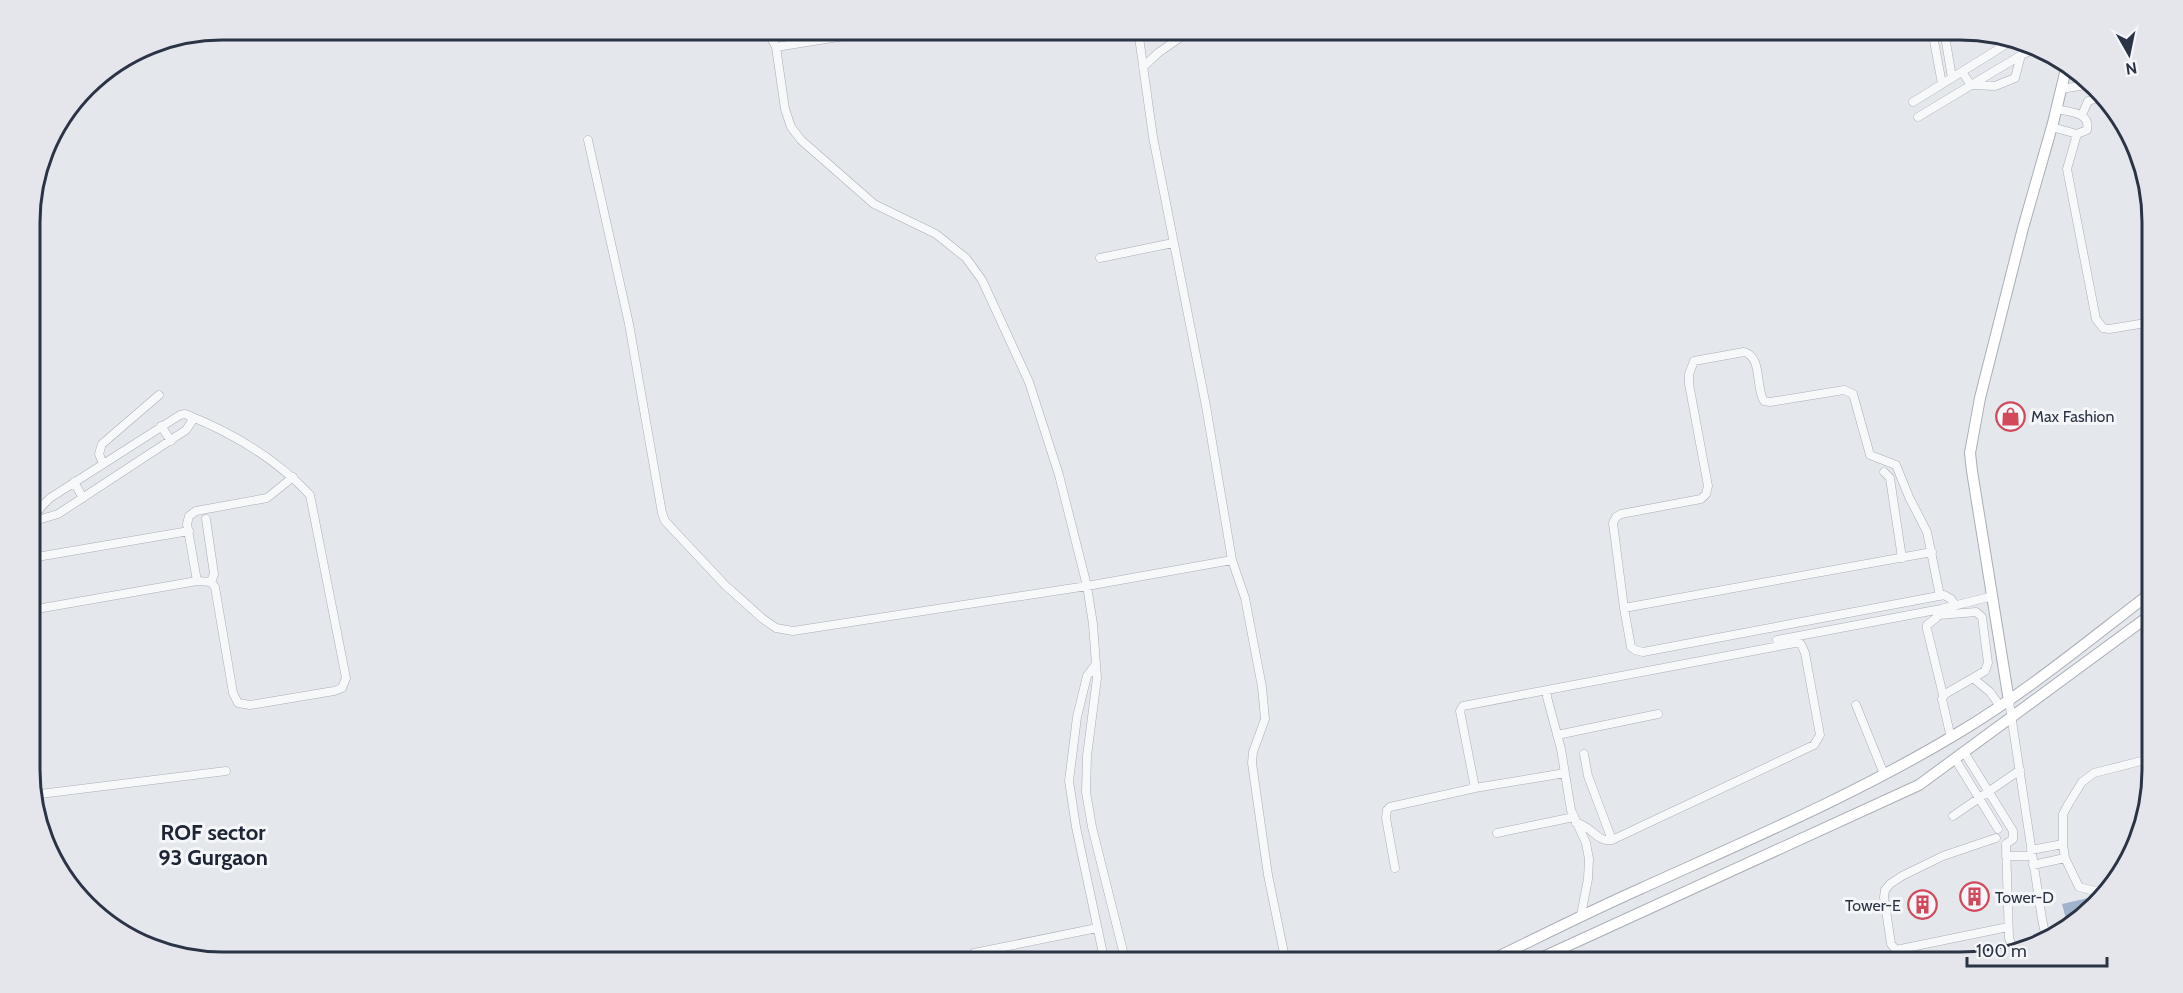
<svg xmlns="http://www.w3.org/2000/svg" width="2183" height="993" font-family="Cabin,sans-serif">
	<rect width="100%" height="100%" fill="#e4e7ec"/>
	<path fill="#9fb4cc" d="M2097,896L2099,903L2084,916L2066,919L2062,904Z"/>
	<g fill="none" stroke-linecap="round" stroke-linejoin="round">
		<defs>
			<path id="street" d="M767,30L776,47L785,109L791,127L801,140L874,204L936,234L966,258L982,280L1029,382L1059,475L1087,586L1093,624L1097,678L1087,756L1086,792L1092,827L1126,963
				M1138,30L1153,137L1206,406L1232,560L1245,598L1262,687L1265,719L1253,752L1252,763L1268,875L1286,963
				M1932,30L1942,84
				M1944,30L1952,78
				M776,47L882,30
				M1143,67L1158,53L1191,30
				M1962,72L1971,85L1995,86L2015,78L2021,55
				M2061,89L2086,85
				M1913,102L2013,40
				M2056,109C2069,112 2091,112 2087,130L2077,134L2067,169L2096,319L2103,328L2109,329L2152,322
				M2082,115L2088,101L2102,97
				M1918,117L2023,54L2031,51L2047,54
				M2052,127L2077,134
				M588,140L629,324L662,513L665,521L725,585L763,619L776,628L793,631L1087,586L1232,560
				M1100,258L1173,243
				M161,426L171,441
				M103,464L99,454L102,444L159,395
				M1884,472L1890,478L1891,485L1902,558
				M74,482L83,498
				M206,519L214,574L211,582
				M31,521L42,506L50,498L180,415L185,414C231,432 276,459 310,495L346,678L342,688L334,691L250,705L238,703L233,693L215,587L211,582L197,581
				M31,522L58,514L186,430L192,421L190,416
				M1932,552L1624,608L1613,523L1616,517L1621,514L1701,499L1706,494L1708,486L1689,384V374L1694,361L1744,352C1763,357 1755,388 1764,401L1770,402L1844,390L1853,394L1870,455L1896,465L1909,497L1927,532L1940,596
				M31,558L189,531
				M1624,608L1631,647L1635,650L1643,652L1944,595L1951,599L1955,605
				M31,610L197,581L187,524L189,516L196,511L267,498L293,477
				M1940,612L1936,618L1927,625V629L1943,695
				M1939,615L1976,612L1982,617L1988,663L1985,671L1973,678
				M1777,640L1941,609L1993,596
				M1096,664L1087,676L1077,717L1069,781L1076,827L1105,963
				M1548,690L1547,697L1561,749L1571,810L1586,843L1589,859L1588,879L1581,915
				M2009,701L2042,919L2046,938
				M1856,705L1884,774
				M1557,735L1658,714
				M1951,738L1942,699L1945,694L1973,678L1990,692L2000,706
				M1964,752L2013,831V839L2006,844
				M1584,754L1588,776L1612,840
				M1955,759L1998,829
				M1475,788L1460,711L1463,706L1795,643L1801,644L1805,653L1820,735L1814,745L1612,840C1597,843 1591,825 1576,823
				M32,795L226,771
				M1953,816L2020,770
				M1497,833L1574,817
				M1996,838L1943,856L1902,876L1890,884L1885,890L1884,897L1891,944L1896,950L2008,927
				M2006,844L2009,938L2013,949
				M2031,850L2063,844
				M2006,856H2032
				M2033,865L2065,858
				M1395,868L1386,818L1387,810L1390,807L1475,788L1565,773
				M2111,887L2095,891L2079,887L2065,858L2063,844V814L2069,803L2082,782L2094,773L2153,758
				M1896,950L1903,963
				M967,963L969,957L974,953L1097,928"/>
			<path id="secondary" d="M2009,701L1972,471L1970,453L1980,398L2023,228L2053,123L2066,69
				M1485,963C1537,938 1588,912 1640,889C1748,840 1857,794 1958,733C2027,692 2089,640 2152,592
				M1530,963L1919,785L2153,613"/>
		</defs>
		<use href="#street" stroke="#a9aeb7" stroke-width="9"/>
		<use href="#secondary" stroke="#a9aeb7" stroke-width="12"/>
		<use href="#street" stroke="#f7f8fa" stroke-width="8"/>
		<use href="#secondary" stroke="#fff" stroke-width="10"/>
	</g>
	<defs>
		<symbol id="shop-ring" viewBox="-11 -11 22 22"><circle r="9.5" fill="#f4f6f9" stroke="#d1495b" stroke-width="1.5"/><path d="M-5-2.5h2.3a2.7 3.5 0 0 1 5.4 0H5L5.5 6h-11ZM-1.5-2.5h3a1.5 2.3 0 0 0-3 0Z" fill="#d1495b"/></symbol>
		<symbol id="building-ring" viewBox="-11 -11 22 22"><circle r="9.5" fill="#f4f6f9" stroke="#d1495b" stroke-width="1.5"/><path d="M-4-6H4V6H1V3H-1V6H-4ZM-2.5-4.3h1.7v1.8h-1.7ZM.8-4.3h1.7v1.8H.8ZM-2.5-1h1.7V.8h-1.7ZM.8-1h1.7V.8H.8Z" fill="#d1495b"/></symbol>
	</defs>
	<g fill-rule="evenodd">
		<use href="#shop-ring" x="1994" y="400" width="33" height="33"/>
		<use href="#building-ring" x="1958" y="880" width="33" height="33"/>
		<use href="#building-ring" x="1906" y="888" width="33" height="33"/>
	</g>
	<g text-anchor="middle" stroke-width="6" stroke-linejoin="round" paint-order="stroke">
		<g font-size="16" fill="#2b3445" stroke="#f4f6f9" text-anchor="start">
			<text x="2031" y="422">Max Fashion</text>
			<text x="1995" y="903">Tower-D</text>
			<text x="1901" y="911" text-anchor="end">Tower-E</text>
		</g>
		<g font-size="22" font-weight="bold" fill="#1d2536" stroke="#f4f6f9">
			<text x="213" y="840">ROF sector<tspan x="213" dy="25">93 Gurgaon</tspan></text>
		</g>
	</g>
	<path d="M0 0H2183V993H0ZM222 40H1960A182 182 0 0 1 2142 222V770A182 182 0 0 1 1960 952H222A182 182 0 0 1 40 770V222A182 182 0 0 1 222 40Z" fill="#e4e6eb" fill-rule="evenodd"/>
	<path fill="none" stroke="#2b3445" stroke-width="3" d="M222 40H1960A182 182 0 0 1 2142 222V770A182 182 0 0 1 1960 952H222A182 182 0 0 1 40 770V222A182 182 0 0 1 222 40Z"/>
	<g transform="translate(2129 54) rotate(171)" stroke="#f4f6f9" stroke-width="4.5" paint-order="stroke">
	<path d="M0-4.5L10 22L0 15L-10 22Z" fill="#2b3445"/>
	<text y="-9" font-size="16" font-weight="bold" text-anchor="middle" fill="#2b3445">N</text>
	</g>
	<path d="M1967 957v9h140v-9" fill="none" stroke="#2b3445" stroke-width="3"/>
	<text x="1976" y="957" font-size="18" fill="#2b3445" stroke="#f4f6f9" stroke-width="4.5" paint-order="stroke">100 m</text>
</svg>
